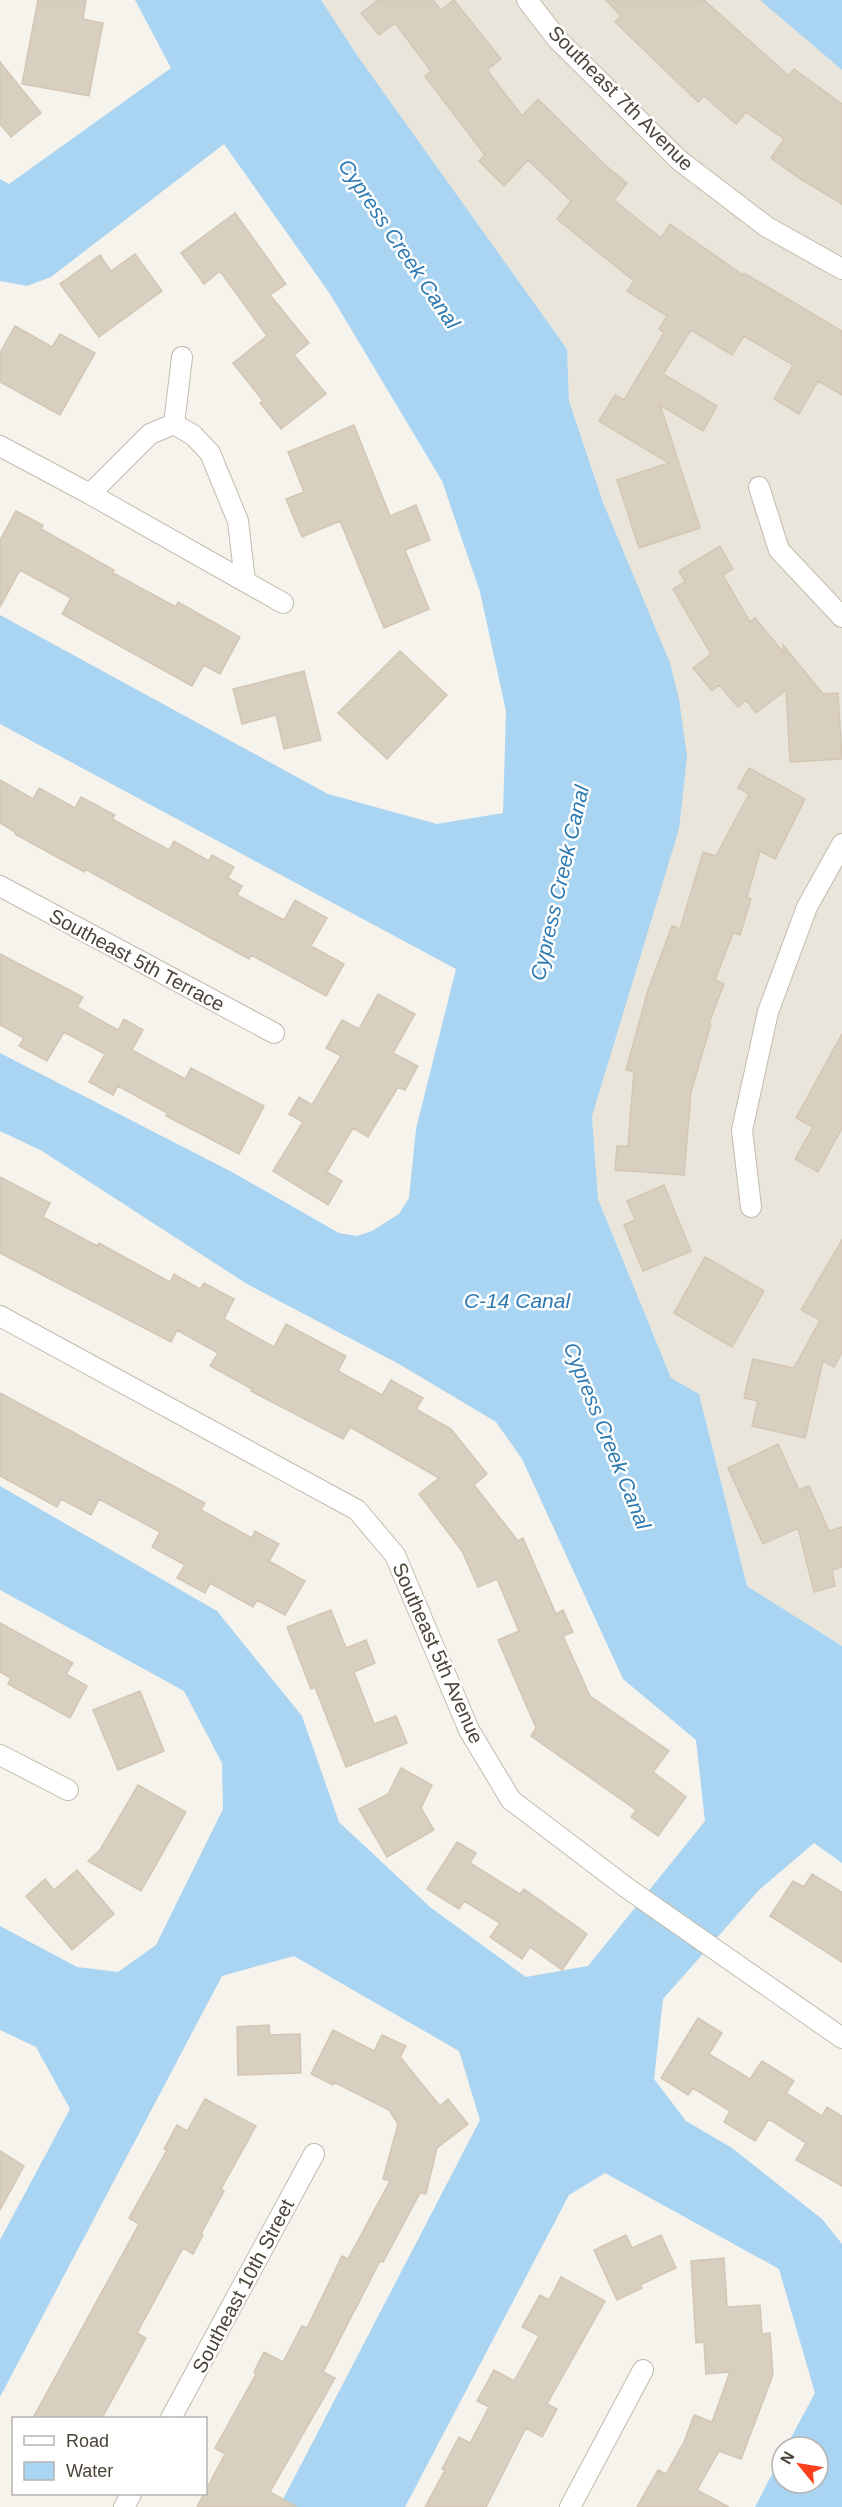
<svg xmlns="http://www.w3.org/2000/svg" width="842" height="2507" font-family="Arial,sans-serif">
	<rect width="100%" height="100%" fill="#f6f3ec"/>
	<path fill="#eae5da" d="M321,0H760L842,70V1646L747,1586L699,1394L671,1378L598,1199L592,1116L605,1071L604,505L569,401L567,349L359,58Z"/>
	<path fill="#a9d4f2" d="M135,0H321L359,58L567,349L569,401L604,505L670,663L679,699L687,757L679,829L592,1116L598,1199L671,1378L699,1394L747,1586L842,1646V1863L814,1843L759,1890L663,1999L654,2079L686,2121L732,2148L822,2219L842,2244V2507H755L782,2455V2483H818V2447H786L815,2393L779,2269L605,2173L569,2195L405,2507H279L480,2120L459,2051L294,1956L222,1976L0,2397V2240L70,2109L36,2047L0,2030V1926L77,1967L118,1972L156,1945L223,1809L222,1763L184,1691L0,1590V1486L217,1611L302,1716L339,1822L430,1907L526,1977L588,1966L705,1821L696,1740L623,1679L522,1459L496,1422L399,1364L247,1284L42,1151L0,1131V1053L232,1172L339,1233L357,1236L372,1231L399,1214L409,1198L416,1129L456,969L0,724V615L328,794L437,824L503,813L506,711L480,592L442,481L330,294L224,144L51,277L27,286L0,281V179L9,184L171,68Z
		M760,0H842V70Z"/>
	<path fill="#d8cfc1" stroke="#d3c7b4" stroke-width="1.5" d="M38,0H86L83,19L103,23L89,96L22,84Z
		M378,0H433L441,10L454,0L501,59L487,70L522,116L538,99L605,165L627,183L614,200L661,238L670,224L743,275L744,273L842,331V395L818,381L799,414L774,399L793,365L744,336L732,355L691,330L663,374L717,406L703,431L660,405L700,528L639,548L617,480L669,463L599,421L615,395L624,400L664,333L659,329L667,316L627,291L634,281L557,219L571,201L528,160L504,186L479,161L485,155L425,76L431,71L395,23L379,35L361,13Z
		M606,0H704L789,76L794,69L842,104V204L799,178L771,158L784,139L746,112L736,124L704,96L698,102L615,22L621,16Z
		M0,62L41,113L11,137L0,124Z
		M235,213L286,284L270,295L309,343L294,355L326,394L281,429L260,403L263,401L233,363L267,336L220,271L204,284L181,253Z
		M135,254L162,291L99,337L60,284L100,255L111,271Z
		M15,326L52,347L60,334L95,353L60,415L0,382V353Z
		M354,425L390,516L416,505L430,540L405,550L429,609L384,628L340,521L302,537L286,499L304,492L288,452Z
		M16,511L43,525L41,529L114,570L113,573L176,607L178,602L240,637L220,674L204,665L192,686L62,614L71,598L20,570L0,607V540Z
		M720,546L733,569L723,575L750,622L755,618L784,653L783,645L823,694L838,693L842,759L790,762L786,690L756,713L746,700L738,707L719,685L712,691L693,668L711,654L673,589L685,582L679,571Z
		M400,651L447,695L387,759L338,713Z
		M304,671L321,740L284,749L276,715L242,724L233,689Z
		M749,768L805,799L775,859L760,851L747,897L751,899L740,935L733,933L715,980L724,984L709,1023L711,1024L691,1092L684,1175L615,1170L617,1146H628L634,1072L626,1070L648,990L672,926L680,929L703,852L716,856L749,794L738,788Z
		M0,780L33,799L39,788L75,808L81,797L115,815L112,819L169,850L174,841L209,861L212,855L234,867L228,878L242,886L237,895L284,920L295,900L327,918L311,946L344,964L326,996L251,955L249,959L85,869L84,872L15,834V832L0,823Z
		M0,954L83,997L77,1007L118,1030L124,1019L143,1030L132,1050L185,1079L191,1068L264,1106L239,1154L166,1116L167,1113L118,1086L113,1095L89,1082L105,1054L64,1032L47,1061L19,1046L24,1038L0,1025Z
		M378,994L415,1014L393,1053L418,1066L405,1090L398,1087L368,1137L353,1128L327,1172L342,1181L328,1205L273,1171L303,1122L289,1114L299,1097L312,1105L341,1056L326,1048L342,1020L359,1029Z
		M842,1034V1128L818,1172L795,1159L813,1127L796,1118Z
		M0,1177L50,1203L43,1217L97,1246L99,1243L170,1282L174,1274L200,1289L204,1283L234,1299L224,1319L274,1347L286,1324L346,1356L338,1371L382,1395L391,1380L423,1398L416,1409L451,1429L487,1474L474,1485L518,1541L523,1538L556,1614L563,1610L573,1632L563,1636L590,1696L669,1751L653,1772L686,1797L658,1836L631,1817L636,1810L531,1736L536,1728L498,1640L519,1631L497,1579L478,1587L462,1551L419,1494L439,1478L350,1427L343,1439L251,1391L252,1389L210,1366L218,1353L177,1330L171,1342L0,1253Z
		M664,1185L691,1251L643,1271L624,1225L635,1220L627,1201Z
		M842,1240V1352L834,1367L823,1361L805,1438L752,1426L758,1401L744,1398L753,1359L794,1368L820,1320L801,1310Z
		M705,1257L764,1291L732,1347L674,1313Z
		M0,1393L205,1503L201,1510L252,1538L255,1531L279,1544L269,1561L305,1581L285,1615L257,1600L253,1607L210,1583L205,1593L177,1578L185,1565L152,1547L160,1532L99,1499L91,1515L61,1499L57,1507L0,1476Z
		M778,1444L799,1490L809,1486L829,1531L842,1527V1567L832,1570L835,1586L814,1592L798,1528L763,1544L728,1468Z
		M331,1610L346,1648L366,1640L375,1663L354,1672L374,1724L396,1716L407,1743L346,1767L315,1687L311,1689L287,1627Z
		M0,1623L73,1663L66,1674L87,1686L70,1718L8,1684L11,1678L0,1672Z
		M140,1691L164,1751L118,1770L93,1710Z
		M401,1768L432,1785L421,1808L434,1830L387,1857L359,1809L388,1794Z
		M138,1785L186,1812L141,1891L88,1861L100,1850Z
		M457,1842L476,1853L470,1863L520,1894L524,1889L587,1934L562,1970L530,1947L522,1959L490,1937L500,1923L464,1901L459,1909L427,1889Z
		M77,1870L114,1914L72,1950L26,1896L45,1879L54,1890Z
		M812,1874L842,1892V1962L770,1916L793,1881L804,1887Z
		M698,2018L722,2033L709,2054L750,2079L762,2061L794,2081L786,2093L822,2116L827,2107L842,2116V2186L796,2160L806,2143L769,2119L755,2141L724,2122L730,2111L693,2088L688,2095L661,2078Z
		M269,2025L270,2035L300,2034L301,2073L238,2075L237,2027Z
		M333,2030L374,2051L382,2035L406,2046L400,2057L440,2106L448,2099L468,2124L437,2148L426,2194L420,2193L383,2262L380,2261L323,2372L335,2378L270,2492L297,2507H197L225,2454L215,2448L256,2374L254,2372L264,2352L283,2362L302,2326L307,2328L342,2256L348,2259L390,2181L383,2179L398,2124L389,2110L334,2082L333,2085L311,2074Z
		M205,2099L256,2126L221,2189L224,2191L201,2234L203,2235L193,2254L183,2248L137,2333L146,2338L102,2418H33L139,2224L129,2218L167,2150L164,2149L177,2125L187,2131Z
		M0,2151L24,2166L0,2210Z
		M626,2235L632,2248L661,2235L676,2268L640,2285L642,2288L617,2300L594,2250Z
		M724,2258L727,2307L760,2305L762,2334L770,2333L773,2375L741,2459L719,2451L697,2490L729,2507H637L658,2470L666,2474L684,2442L694,2415L712,2422L730,2372L706,2374L704,2342L696,2343L691,2261Z
		M561,2277L605,2301L547,2404L557,2409L542,2437L526,2428L486,2507H425L445,2470L442,2469L459,2437L470,2443L489,2407L477,2401L494,2370L514,2381L539,2336L522,2327L540,2295L549,2300Z"/>
	<g fill="none" stroke-linecap="round" stroke-linejoin="round">
		<defs>
			<path id="minor" d="M527,0L558,40L679,160L767,227L842,269
				M174,424L182,357
				M0,446L90,494L283,603
				M759,487L779,550L842,617
				M90,494L150,434L174,424L193,435L210,453L238,521L245,581
				M0,886L274,1033
				M751,1207L742,1130L768,1012L807,907L842,844
				M0,1316L357,1510L395,1555L469,1730L511,1800L627,1888L842,2038
				M0,1755L68,1790
				M171,2418L314,2154
				M124,2507L131,2494
				M570,2507L643,2370"/>
		</defs>
		<use href="#minor" stroke="#c2bbae" stroke-width="22"/>
		<use href="#minor" stroke="#fff" stroke-width="20"/>
	</g>
	<g text-anchor="middle" stroke-width="5" stroke-linejoin="round" paint-order="stroke">
		<g font-size="20" fill="#4b4439" stroke="#fff">
			<text transform="translate(621 98) rotate(45)" y="7">Southeast 7th Avenue</text>
			<text transform="translate(137 960) rotate(28)" y="7">Southeast 5th Terrace</text>
			<text transform="translate(438 1653) rotate(66)" y="7">Southeast 5th Avenue</text>
			<text transform="translate(243 2286) rotate(-62)" y="7">Southeast 10th Street</text>
		</g>
		<g font-size="21" font-style="italic" fill="#2e7ab2" stroke="#fff">
			<text transform="translate(399 244) rotate(56)" y="7">Cypress Creek Canal</text>
			<text transform="translate(560 883) rotate(-77)" y="7">Cypress Creek Canal</text>
			<text x="517" y="1308">C-14 Canal</text>
			<text transform="translate(607 1436) rotate(68)" y="7">Cypress Creek Canal</text>
		</g>
	</g>
	<rect x="12" y="2417" width="195" height="78" fill="#ffffff" stroke="#b7b4b0" stroke-width="1.5"/>
	<rect x="24" y="2436" width="30" height="9" fill="#ffffff" stroke="#b7b4b0" stroke-width="1.5"/>
	<text x="66" y="2447" font-size="18" fill="#4b4439">Road</text>
	<rect x="24" y="2462" width="30" height="18" fill="#a9d4f2" stroke="#b7b4b0" stroke-width="1.5"/>
	<text x="66" y="2477" font-size="18" fill="#4b4439">Water</text>
	<g transform="translate(800 2465) rotate(300)"><circle r="28" fill="#ffffff" stroke="#b7b4b0" stroke-width="1.5"/>
	<path d="M0-4.5L10 22L0 15L-10 22Z" fill="#fc3f1d"/>
	<text y="-9" font-size="16" font-weight="bold" text-anchor="middle" fill="#4b4439">N</text>
	</g>
</svg>
